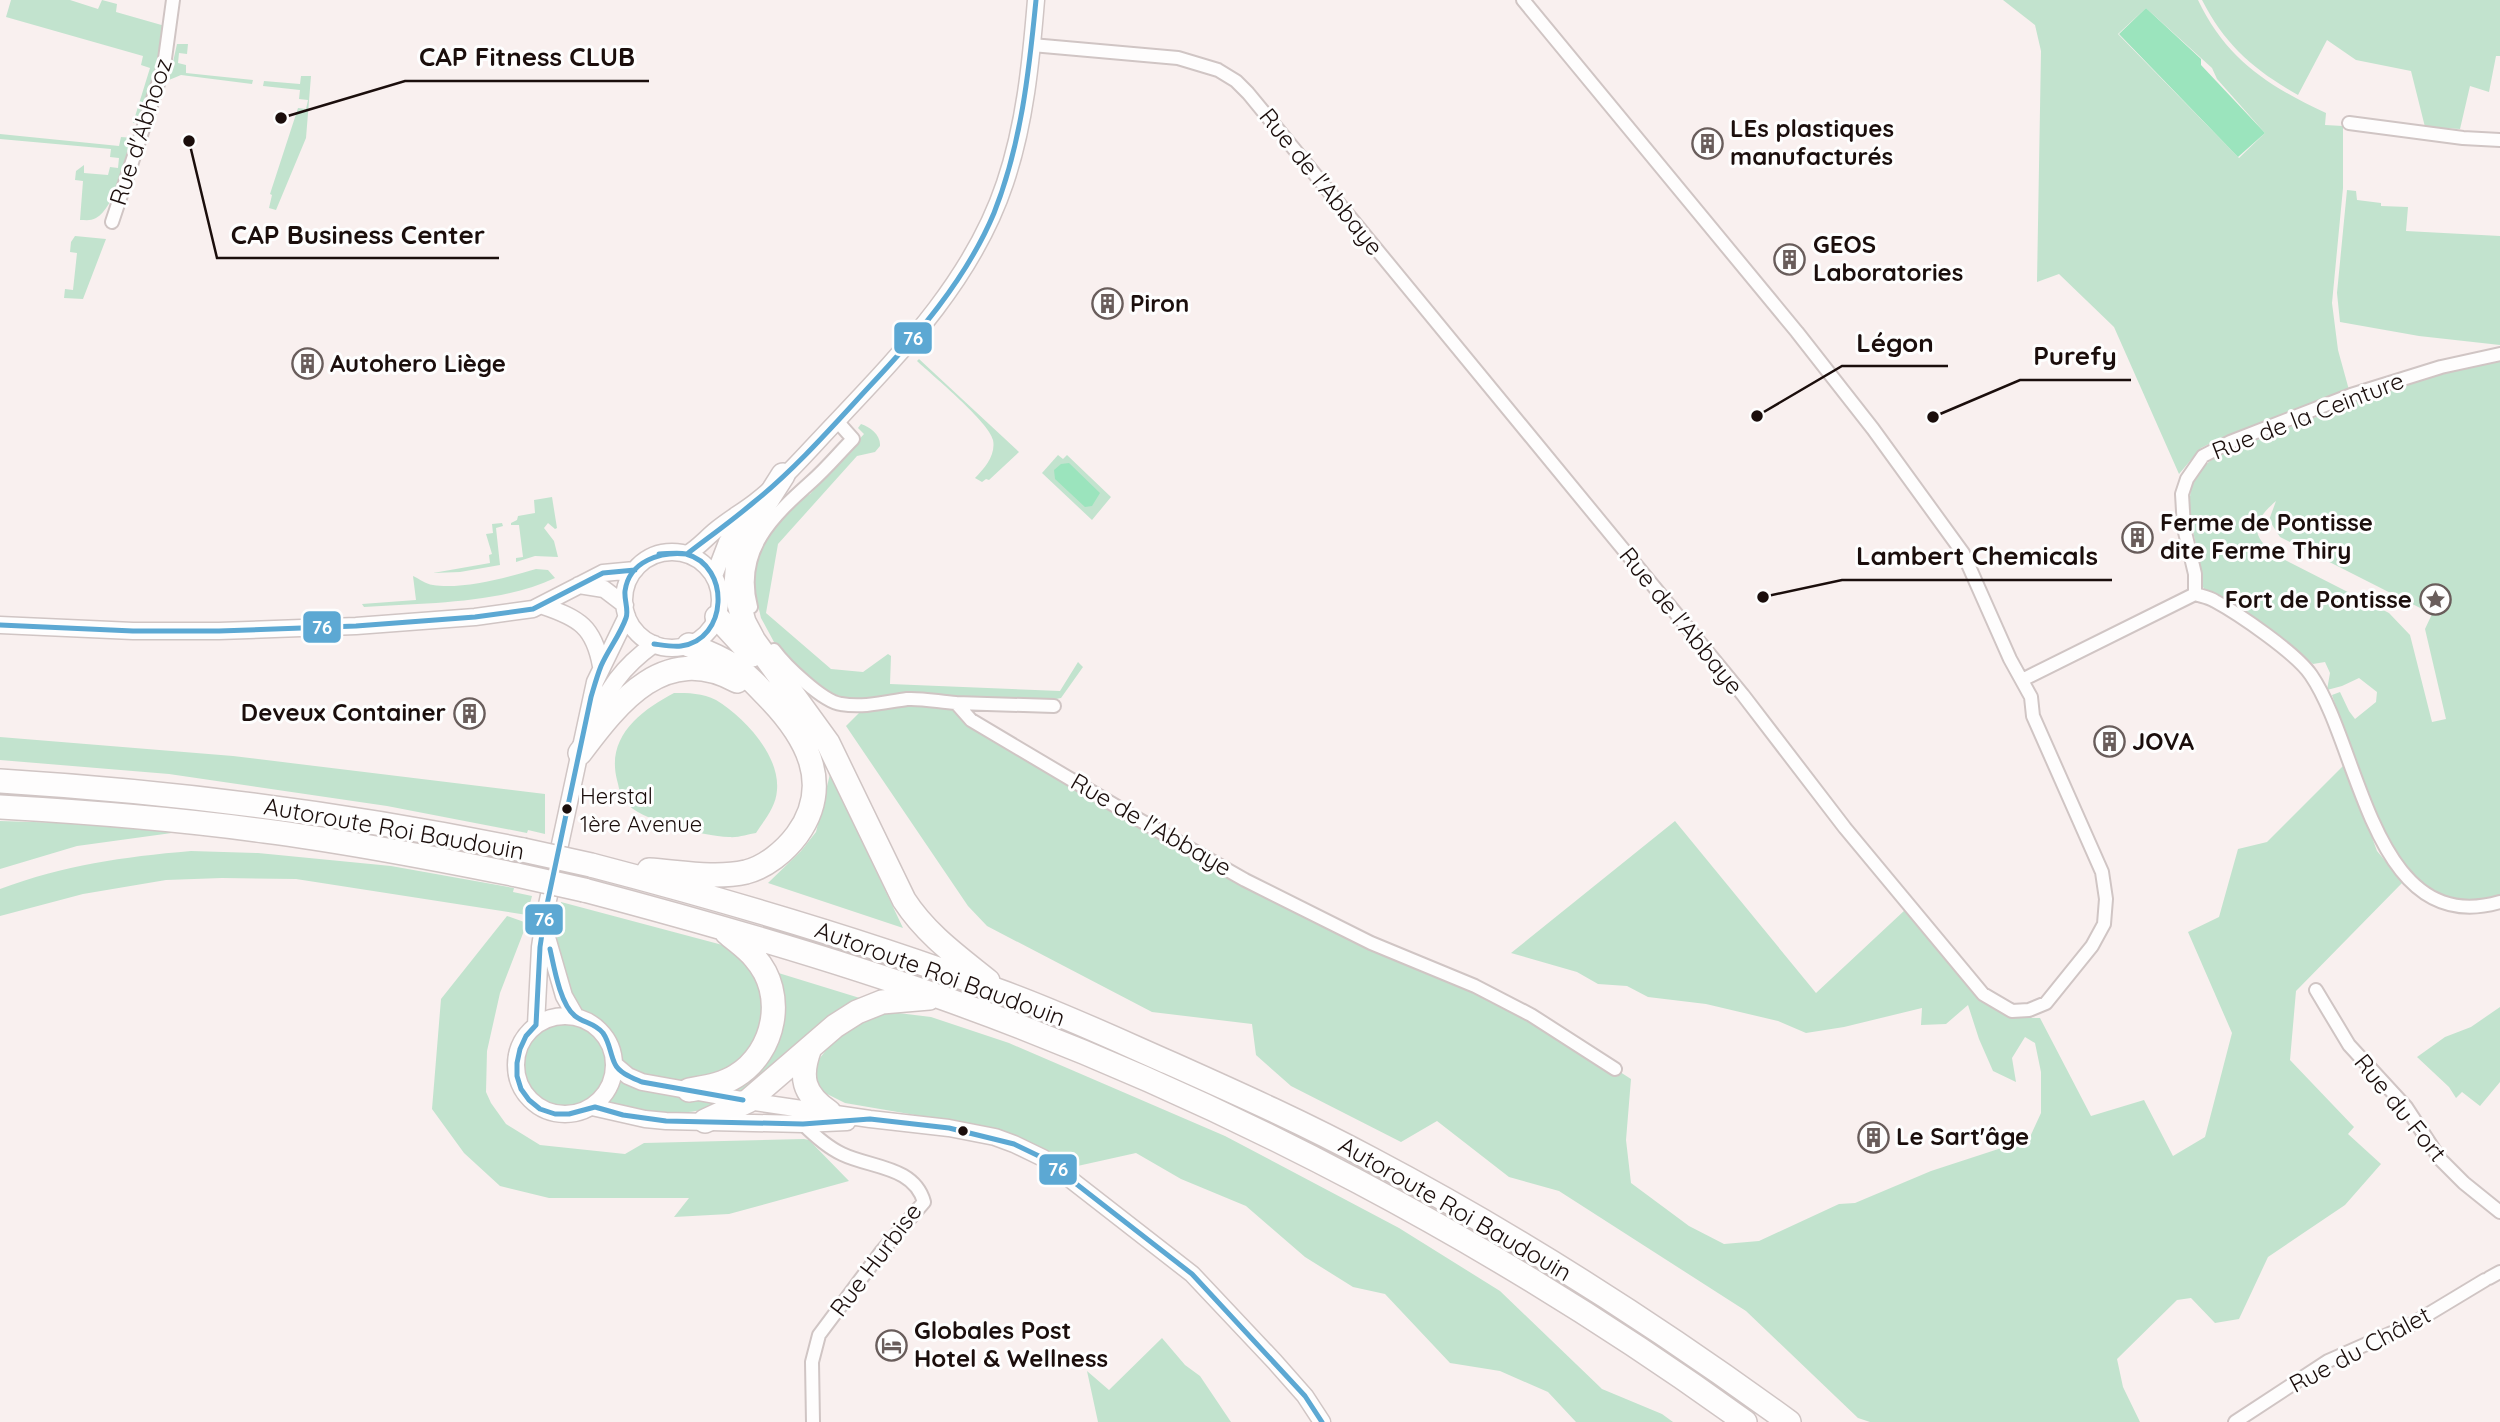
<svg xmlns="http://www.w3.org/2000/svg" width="2500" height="1422" font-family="Quicksand,sans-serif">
	<rect width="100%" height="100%" fill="#f9f0ef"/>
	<path fill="#c2e3ce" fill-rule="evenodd" d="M11,0H70L98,9L102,0L117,4L116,12L165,26L160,59L140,123H133L150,68L141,65L143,56L6,17Z
		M2003,0H2198C2226,59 2268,86 2326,113L2325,125L2343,126V188L2332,303L2338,350L2349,390L2209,444L2201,448L2179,474L2114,327L2059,274L2037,282L2041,51L2035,25ZM2146,8L2212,68L2217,79L2265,133L2239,158L2118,34Z
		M2202,0H2500V56H2496L2489,92L2470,86L2460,129L2425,127L2411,71L2356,60L2327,40L2298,95C2254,70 2225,45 2202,0Z
		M177,44H188L187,54L179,53L178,63L186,65V73L253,80L252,84L181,75L169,80Z
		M301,76H311L306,138L276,210L269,208L272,195L270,194L298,108L306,109L308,100L299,99L300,90L263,86L264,81L300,84Z
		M0,134L119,146L121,137L134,138C126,158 115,208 96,218C91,221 86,220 80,220L83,181L75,180L76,171L84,165V173L108,175L110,167L118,168L119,158L110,157L111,149L0,139Z
		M2347,190L2356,191L2357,200L2381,203V206L2408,207L2406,231L2500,236V345L2419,336L2340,322L2337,293Z
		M75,236L106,239L83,299L64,298L65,289L73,290L77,253L70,252L71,242Z
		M2500,358V897C2482,903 2454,907 2437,898C2379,866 2353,755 2332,695L2340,692L2349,711L2355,719L2376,702L2377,692L2359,678L2342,686L2327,690L2330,673L2325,662L2313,664L2278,636L2206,592L2203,587C2202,539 2164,485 2221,454L2414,379ZM2276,501L2269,520L2280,537L2432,614L2425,629L2446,719L2432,722L2410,635L2389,613L2277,556C2250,535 2251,523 2276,501Z
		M919,359L1019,452L989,480L986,479L982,482L975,478C985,468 996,455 993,440C989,422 933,376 917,361Z
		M861,424C870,427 881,435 880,446L875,452L857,456L778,544L766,613L831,669L863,672L888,654L891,656L890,684L1060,691L1078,662L1083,667L1061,698L1046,701L906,694L869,701L851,700L820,689L794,666L774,642L761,618L755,593L754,569L759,550L769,531L795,502L810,494L864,434L858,428Z
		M1058,455L1063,459L1067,455L1111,497L1092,520L1042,473Z
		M552,497L557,528L555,529L548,523L544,528L554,541L558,557L535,556L516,562V558L523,557L519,525H511V523L517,520L518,516L535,513L534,500Z
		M502,523L503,526L496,528L500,565L460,572L433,573L490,563L489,555L492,554L486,534L493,533L492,524Z
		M536,569L548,570L555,578C500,604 424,603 364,607L362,604L416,600L413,576C420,579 425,584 433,585C461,590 509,577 536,569Z
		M674,693C688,693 703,693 716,700C744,717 780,755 777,790C776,807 765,819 756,833C748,834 738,838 729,837C703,836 640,821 624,801C620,796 619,787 617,780C606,737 640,711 674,693Z
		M909,703L961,710L1245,880L1531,1015L1631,1079L1626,1140L1631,1183L1689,1226L1724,1244L1759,1241L1839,1204L1855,1203L1931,1171L2029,1139L2041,1113V1072L2035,1043L2025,1037L2012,1058L2016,1082L1993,1071L1979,1039L1968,1005L1946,1024L1921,1025L1922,1008L1844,1027L1806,1033L1778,1021L1706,1004L1648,997L1627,986L1598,984L1577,972L1511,953L1675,821L1816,993L1905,910L1980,1000C1999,1014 2017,1018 2040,1018L2091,1116L2144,1100L2173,1156L2205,1137L2232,1033L2188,932L2219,917L2238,849L2267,842L2345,764L2377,851L2403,882L2296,991L2290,1060L2354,1127L2348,1134L2381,1164L2345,1205L2268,1257L2239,1319L2215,1323L2191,1298L2177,1300L2117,1359L2123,1387L2140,1422H1870L1858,1418L1746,1311L1559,1191L1509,1177L1437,1121L1401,1142L1291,1086L1256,1055L1252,1024L1152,1012L987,926L968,906L846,726L862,710Z
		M0,737L233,756L545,794V834L528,830L527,833L387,806L169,774L0,760Z
		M830,774L903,928L768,883L801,851L816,832Z
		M0,821L99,824L179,832L77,846L0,869Z
		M191,851L258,853L391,866L514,888L513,892L532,896L527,915L296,879L222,878L166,880L83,894L0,916V889C65,865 122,857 191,851Z
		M561,902L730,947L763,978L765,1028L734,1071L690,1083L648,1078L632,1071L623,1061L611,1030L580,1011L571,1000L553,934Z
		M507,916L527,923L500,993L487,1051L486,1092L491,1103L506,1124L540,1145L625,1154L644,1143L804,1139L809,1140L849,1181L729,1214L674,1217L689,1198H549L500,1186L464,1153L432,1109L441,999Z
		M772,971L863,999L748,1095L721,1092L750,1075Z
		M2500,1007V1082L2480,1106L2462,1092L2456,1098L2449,1087L2417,1057L2445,1037L2471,1027Z
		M882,1011L931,1017L1009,1043L1225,1136L1399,1228L1500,1291L1602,1389L1662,1414L1673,1422H1576L1548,1392L1500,1371L1450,1363L1385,1294L1353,1287L1305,1257L1246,1206L1181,1179L1136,1153L1073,1167L1007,1135L921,1116L845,1103L817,1089L813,1067L840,1032Z
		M524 1065a41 41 0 1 1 82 0a41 41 0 1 1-82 0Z
		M619,1078L726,1103C689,1118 644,1114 606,1104L615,1090Z
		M1162,1338L1185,1365L1200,1376L1231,1422H1098L1087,1371L1109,1390Z"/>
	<path fill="#9be4bd" d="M2146,8L2201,59V65L2265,133L2238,157L2119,34Z
		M1069,463L1100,493L1092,506L1085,507L1055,479L1054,470L1061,464Z"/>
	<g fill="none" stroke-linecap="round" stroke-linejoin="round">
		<defs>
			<path id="minor" d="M1032,45L1178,58L1218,70L1236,81L1248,93L1743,695L1845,828L1983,994L2012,1011L2029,1010L2046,1003L2092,946L2104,924L2106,899L2102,872L2033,716L2031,697L2010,659L1963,553L1873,429L1797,332L1523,0
				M2349,123L2463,138L2500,140
				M112,222L164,66L173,0
				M2195,594C2201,596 2209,597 2215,601C2239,614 2296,653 2311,675C2361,748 2373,939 2500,902
				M2195,594V574L2184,528L2182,494L2187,479L2203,456L2230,442L2351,395L2441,367L2500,354
				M751,607C736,550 773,516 811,482C826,469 839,453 853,439L837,421
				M774,650C785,665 823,702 841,704C864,708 885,702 907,699C922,698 940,702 956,703L971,720L1136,818L1245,880L1371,943L1475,986L1531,1015L1615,1069
				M2022,680L2195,594
				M956,703L1054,706
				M2316,990L2349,1045L2406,1107L2440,1159L2464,1183L2500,1212
				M803,1124C815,1136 827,1147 842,1154C871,1168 914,1166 924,1202L881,1252L819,1335L812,1362L813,1422
				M2489,1278L2500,1272
				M2235,1422L2328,1361L2412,1324L2485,1280"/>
			<path id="tertiary" d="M624 600a48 48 0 1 1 96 0a48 48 0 1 1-96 0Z
				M687,554C698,548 706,538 716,530C728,520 742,512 755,502C782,482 810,449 834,424C902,352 973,279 1005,183C1025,124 1031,61 1036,0
				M714,576L727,542L749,512
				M579,585L604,589L625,605
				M543,606C579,618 594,627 601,666
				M0,625L133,631H219L356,626L475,617L533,609L603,573L635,570
				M592,725C608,688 621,668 654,644
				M546,934L564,996L576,1017
				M516 1065a49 49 0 1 1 98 0a49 49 0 1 1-98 0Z
				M536,1025L540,947L545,914L595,682L627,616
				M615,1065L628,1076L642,1082L748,1101L870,1119L949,1128L995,1137L1014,1144L1043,1158L1192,1274L1275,1362L1305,1396L1322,1422
				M592,1107L645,1119L666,1121L803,1124L847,1122"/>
			<path id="motorway" d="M783,475L750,527L738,559L736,585L739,604L744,622L754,641L828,743L904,900C926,934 957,956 988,981
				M717,617L752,655
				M580,753C619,701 665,642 737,681
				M0,781C176,792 350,814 523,850
				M0,807C89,812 177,819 265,831C350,842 433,858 517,875
				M591,865C729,901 866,941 999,991C1058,1012 1115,1039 1172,1064C1239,1094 1306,1124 1371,1159C1517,1236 1656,1325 1789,1422
				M649,870C680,872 715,879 746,872C766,867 785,851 797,835C834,784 806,736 768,697C758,687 749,676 737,668C722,658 705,651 689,645
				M584,890C705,922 825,956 943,998C1224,1098 1503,1247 1745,1422
				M810,1048C799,1077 803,1094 829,1112
				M689,1090C705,1087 722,1085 736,1076C775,1052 787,994 755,958C747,948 736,941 727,933
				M705,1121L748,1101L835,1026L857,1012L882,1002L929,998"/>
		</defs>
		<use href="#minor" stroke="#d0c5c4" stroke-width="16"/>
		<use href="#tertiary" stroke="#d0c5c4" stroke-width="19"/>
		<use href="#motorway" stroke="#d0c5c4" stroke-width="26"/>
		<use href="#minor" stroke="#fefdfd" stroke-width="12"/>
		<use href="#tertiary" stroke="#fefdfd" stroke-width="16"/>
		<use href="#motorway" stroke="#fefdfd" stroke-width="23"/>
		<defs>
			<path id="motorway-bridge" d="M523,850L591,865
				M517,875L584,890"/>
		</defs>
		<use href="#motorway-bridge" stroke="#d0c5c4" stroke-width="26" stroke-linecap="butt"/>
		<use href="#motorway-bridge" stroke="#fefdfd" stroke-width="23"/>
		<defs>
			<path id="bus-1" d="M1036,0C1029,72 1021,145 994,213C966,280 916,337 867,389C831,428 795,469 754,502C733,520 709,537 687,554C661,551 629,561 625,591C624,600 629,610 626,618C620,635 608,650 601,666C597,676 594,687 591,697L545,914L540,947L536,1025L526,1036L520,1049L517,1063V1076L521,1089L529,1100L540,1109L555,1114H569L595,1107L623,1115L666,1121L803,1124L870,1119L949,1128L1014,1144L1043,1158L1192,1274L1305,1396L1322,1422
				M0,625L133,631H219L356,626L475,617L533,609L603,573L635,570
				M654,644C662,645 673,647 681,646C728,640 731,566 686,554C678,552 667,554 659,554
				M550,949C554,967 560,1004 575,1016C584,1023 595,1023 603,1033C610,1043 610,1054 615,1064C619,1073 633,1078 642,1082L743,1100"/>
		</defs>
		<use href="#bus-1" stroke="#fefefe" stroke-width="10"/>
		<use href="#bus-1" stroke="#5ca8d3" stroke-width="5"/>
	</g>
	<defs>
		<symbol id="building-ring" viewBox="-11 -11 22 22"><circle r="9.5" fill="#fefefe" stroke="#695d5b" stroke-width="1.5"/><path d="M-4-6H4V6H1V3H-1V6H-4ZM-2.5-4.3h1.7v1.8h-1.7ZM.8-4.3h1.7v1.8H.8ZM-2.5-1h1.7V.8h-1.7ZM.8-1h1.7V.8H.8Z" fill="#695d5b"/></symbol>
		<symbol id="sight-ring" viewBox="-11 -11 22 22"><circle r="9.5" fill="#fefefe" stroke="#695d5b" stroke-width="1.5"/><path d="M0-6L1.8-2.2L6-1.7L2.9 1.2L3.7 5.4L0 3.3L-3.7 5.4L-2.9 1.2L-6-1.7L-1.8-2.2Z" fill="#695d5b"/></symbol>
		<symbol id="hotel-ring" viewBox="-11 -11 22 22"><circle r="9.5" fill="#fefefe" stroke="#695d5b" stroke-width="1.5"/><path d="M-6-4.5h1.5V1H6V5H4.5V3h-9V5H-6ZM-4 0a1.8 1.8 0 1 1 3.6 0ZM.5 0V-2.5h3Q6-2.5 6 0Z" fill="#695d5b"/></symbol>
	</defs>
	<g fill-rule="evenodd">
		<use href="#building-ring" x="1690" y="126" width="35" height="35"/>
		<use href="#building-ring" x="1772" y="242" width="35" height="35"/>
		<use href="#building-ring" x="1090" y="286" width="35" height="35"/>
		<use href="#building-ring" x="290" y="346" width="35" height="35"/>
		<use href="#building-ring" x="2120" y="520" width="35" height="35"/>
		<use href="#sight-ring" x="2418" y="582" width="35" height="35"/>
		<use href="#building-ring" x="452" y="696" width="35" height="35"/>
		<use href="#building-ring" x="2092" y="724" width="35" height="35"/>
		<use href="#building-ring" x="1856" y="1120" width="35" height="35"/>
		<use href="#hotel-ring" x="874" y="1328" width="35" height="35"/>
	</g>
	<g fill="#1b0e0c" stroke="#fefefe" stroke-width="2.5">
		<circle cx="567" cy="809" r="6"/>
		<circle cx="963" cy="1131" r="6"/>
	</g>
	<g text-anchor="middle" stroke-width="6" stroke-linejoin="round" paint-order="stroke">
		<g font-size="22" fill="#1b0e0c" stroke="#fefefe" text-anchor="start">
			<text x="580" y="804">Herstal<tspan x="580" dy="28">1ère Avenue</tspan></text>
		</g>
		<g font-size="24" font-weight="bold" fill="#1b0e0c" stroke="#fefefe" text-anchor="start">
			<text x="1730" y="137">LEs plastiques<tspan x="1730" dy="28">manufacturés</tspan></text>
			<text x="1813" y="253">GEOS<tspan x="1813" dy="28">Laboratories</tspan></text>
			<text x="1130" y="312">Piron</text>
			<text x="330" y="372">Autohero Liège</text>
			<text x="2160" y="531">Ferme de Pontisse<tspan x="2160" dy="28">dite Ferme Thiry</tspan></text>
			<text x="2412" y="608" text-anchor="end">Fort de Pontisse</text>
			<text x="446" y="721" text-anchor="end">Deveux Container</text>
			<text x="2132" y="750">JOVA</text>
			<text x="1896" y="1145">Le Sart'âge</text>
			<text x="914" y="1339">Globales Post<tspan x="914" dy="28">Hotel &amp; Wellness</tspan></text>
		</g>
		<g font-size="24" fill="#1b0e0c" stroke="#fefefe">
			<text transform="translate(141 132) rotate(-72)" y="8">Rue d'Abhooz</text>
			<text transform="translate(1321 182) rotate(51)" y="8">Rue de l'Abbaye</text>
			<text transform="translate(2308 416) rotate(-21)" y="8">Rue de la Ceinture</text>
			<text transform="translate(1681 621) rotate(51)" y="8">Rue de l'Abbaye</text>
			<text transform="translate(1151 825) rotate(30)" y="8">Rue de l'Abbaye</text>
			<text transform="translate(394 829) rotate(10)" y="8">Autoroute Roi Baudouin</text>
			<text transform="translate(940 974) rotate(20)" y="8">Autoroute Roi Baudouin</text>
			<text transform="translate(2400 1108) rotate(51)" y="8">Rue du Fort</text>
			<text transform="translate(1455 1209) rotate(30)" y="8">Autoroute Roi Baudouin</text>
			<text transform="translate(876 1260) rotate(-53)" y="8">Rue Hurbise</text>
			<text transform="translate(2360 1350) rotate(-28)" y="8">Rue du Châlet</text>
		</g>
	</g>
	<path fill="none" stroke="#1b0e0c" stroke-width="2.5" d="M281 118L405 81H649M189 141L217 258H499M1757 416L1842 366H1948M1933 417L2020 380H2131M1763 597L1842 580H2112"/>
	<g fill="#1b0e0c" stroke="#fefefe" stroke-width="2.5">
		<circle cx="281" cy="118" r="7"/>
		<circle cx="189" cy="141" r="7"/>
		<circle cx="1757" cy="416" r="7"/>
		<circle cx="1933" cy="417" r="7"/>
		<circle cx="1763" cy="597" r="7"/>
	</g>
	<g font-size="26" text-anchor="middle" font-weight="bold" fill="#1b0e0c" stroke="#fefefe" stroke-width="6" stroke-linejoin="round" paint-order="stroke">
		<text x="527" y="66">CAP Fitness CLUB</text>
		<text x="358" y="244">CAP Business Center</text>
		<text x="1895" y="352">Légon</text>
		<text x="2075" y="365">Purefy</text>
		<text x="1977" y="565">Lambert Chemicals</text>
	</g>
	<g stroke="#fefefe" stroke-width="2.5">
		<rect x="893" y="321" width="40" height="34" rx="7" fill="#5ca8d3"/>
		<rect x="302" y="610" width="40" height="34" rx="7" fill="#5ca8d3"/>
		<rect x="524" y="903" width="40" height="33" rx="7" fill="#5ca8d3"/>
		<rect x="1038" y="1153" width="40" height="33" rx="7" fill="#5ca8d3"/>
	</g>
	<g font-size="19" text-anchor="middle" font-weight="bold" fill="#fff">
		<text x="913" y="345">76</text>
		<text x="322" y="634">76</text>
		<text x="544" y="926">76</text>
		<text x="1058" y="1176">76</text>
	</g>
</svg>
